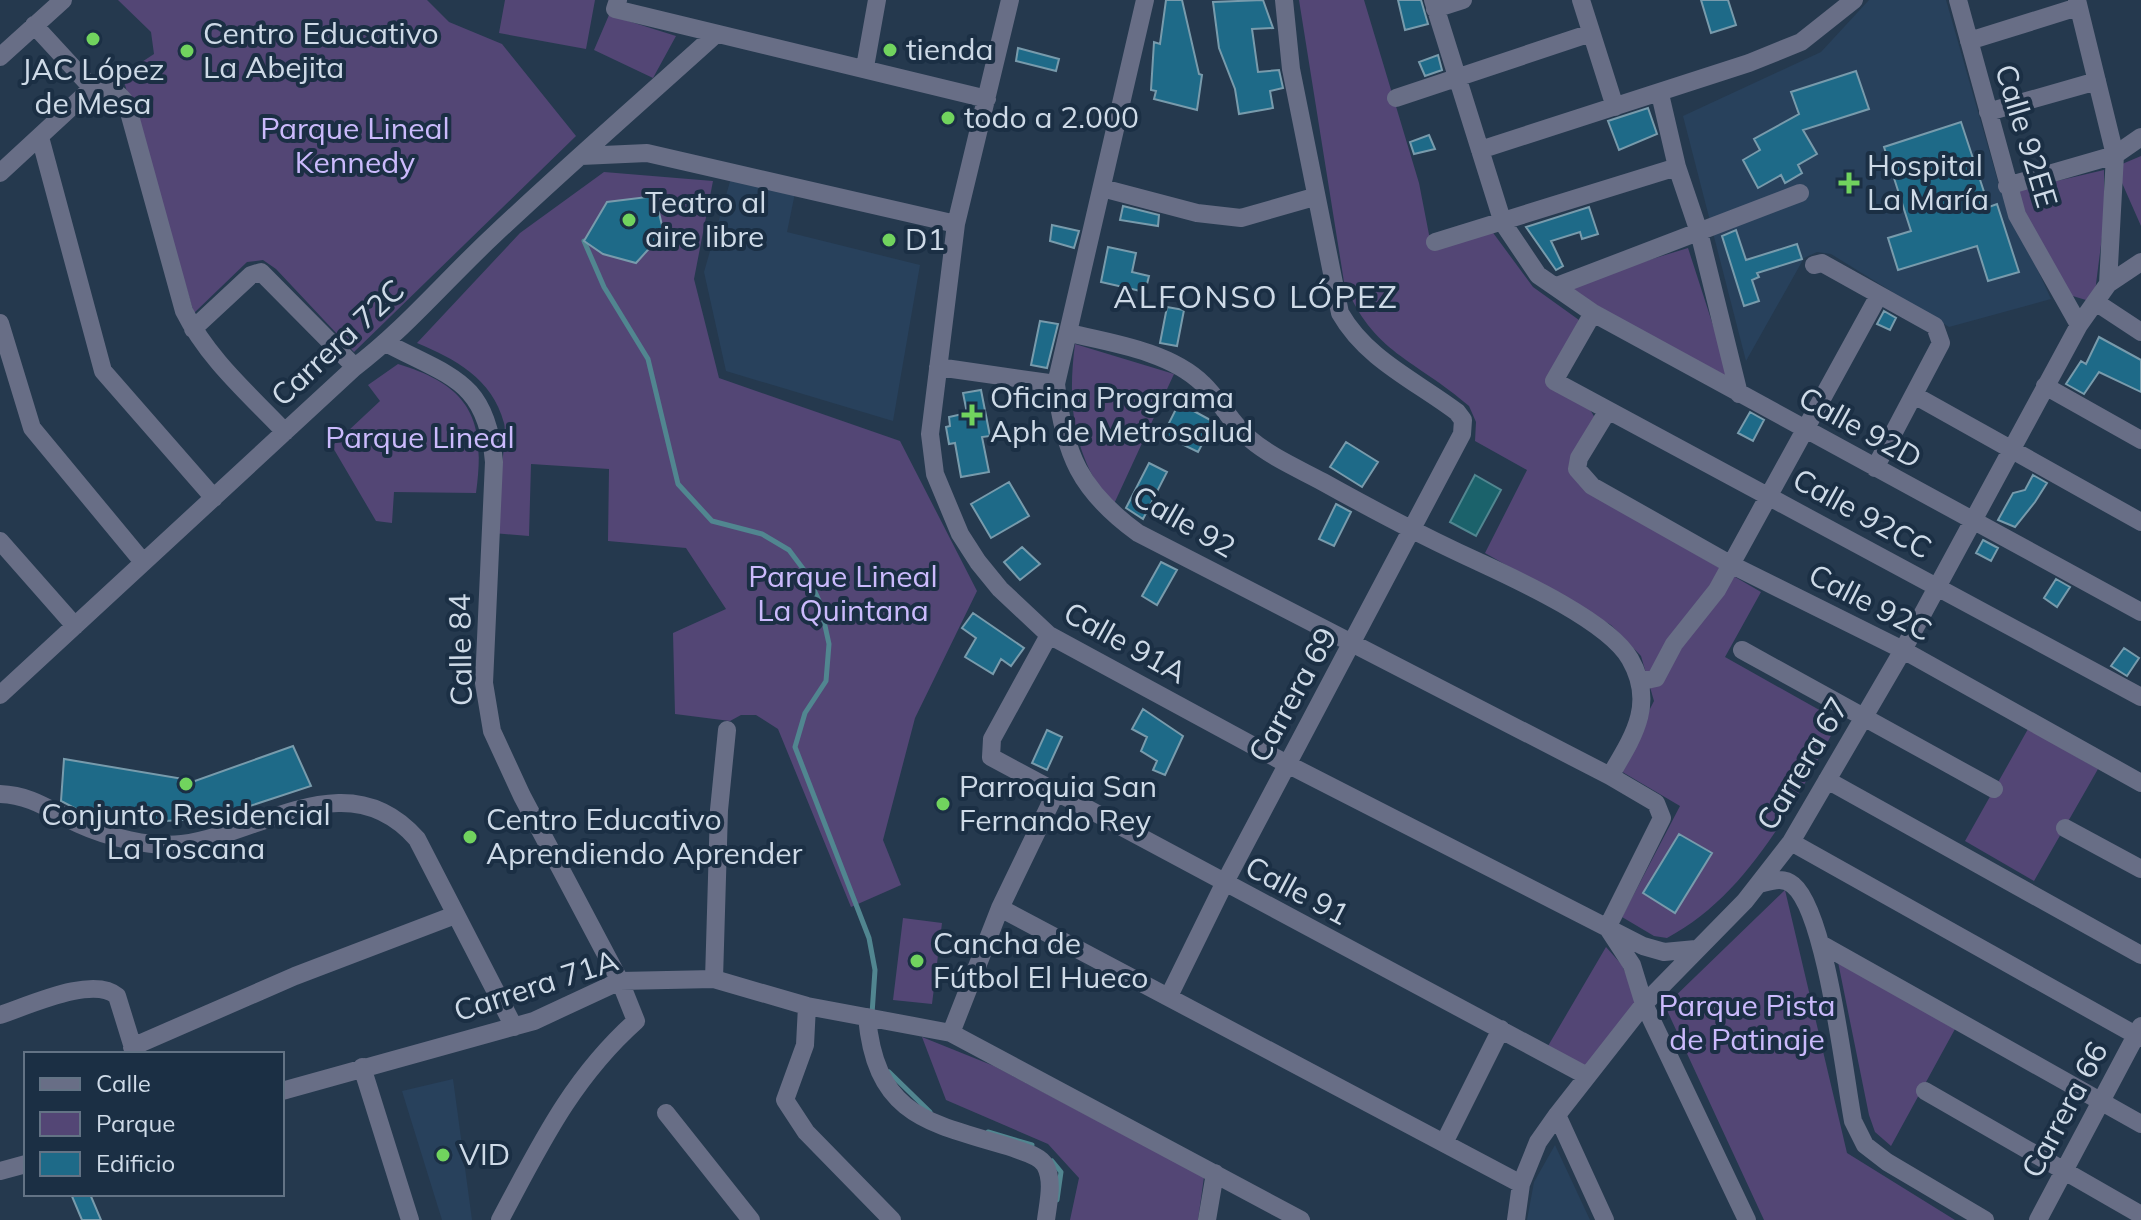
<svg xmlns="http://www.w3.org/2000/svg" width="2141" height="1220" font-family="Mulish,sans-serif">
	<rect width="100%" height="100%" fill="#25394e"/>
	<path fill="#28415c" d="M1869,0H1946L1999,185L2051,299L1949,327L1831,254L1817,252L1804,258L1746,361L1683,116L1821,52Z
		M731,178L795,193L787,232L920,265L893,421L726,371L704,272Z
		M453,1079L472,1220H442L402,1091Z
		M1555,1145L1590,1220H1527L1534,1182Z"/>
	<path fill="#534675" d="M118,0H427L449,22L502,44L576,136L354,352L276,269L263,260L247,262L194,313L122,75L154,54L151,32Z
		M505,0H595L586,49L499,33Z
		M1299,0H1364L1419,183L1432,250L1491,230L1533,287L1579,320L1546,382C1562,392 1590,401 1595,419L1573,454L1587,491L1761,592L1725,657L1839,721C1796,800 1749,895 1667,938L1654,936L1622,917L1680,806L1619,770L1654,701L1641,656L1611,625L1485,553L1527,470L1475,441L1476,422L1469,406C1415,359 1373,354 1344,282Z
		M609,15L676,36L653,78L594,50Z
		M2141,156V226L2115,167Z
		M2104,170V221L2095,292L2086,300L2066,294L2014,191Z
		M604,172L713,181L694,279L719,378L900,441L977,591L915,718L883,840L901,885L851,907L778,729L756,715H741L730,721L675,714L673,633L726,609L686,548L608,541L609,469L531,464L529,536L493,533C495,514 508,435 504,423C492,378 455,359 417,343L520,233Z
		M1688,248L1732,384L1574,292V283Z
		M1075,344L1174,374L1113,506C1073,457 1067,405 1075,344Z
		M398,364C471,386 486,420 476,493L394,492L392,523L376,521L332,446L380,401L368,385Z
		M2028,729L2098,769L2034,881L1965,841Z
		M1785,890L1847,1153L1955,1220H1764L1665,1006Z
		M903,918L942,923L932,1004L893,1000Z
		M1606,947L1622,965L1638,1002L1585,1068L1548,1046Z
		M1838,962L1955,1029L1891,1146L1875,1132L1869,1115Z
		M922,1037L994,1066L1204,1177L1198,1220H1070L1079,1178L1048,1144L946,1100Z"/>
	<path fill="#1b626b" stroke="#518690" stroke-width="2" d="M1475,475L1501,490L1476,536L1450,522Z"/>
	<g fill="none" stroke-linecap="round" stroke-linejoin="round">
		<path stroke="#518690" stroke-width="5" d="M584,241L604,287L648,359L678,484L712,521L762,534L789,550L807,574L820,603L829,644L826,681L805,713L795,747L869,938L875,970L872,1014
			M889,1072L930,1112
			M988,1132L1032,1145
			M1052,1161L1061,1172L1057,1200"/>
	</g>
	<path fill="#1e6a88" stroke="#789bac" stroke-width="2" d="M1166,0H1182L1199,74L1202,75L1197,110L1154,99L1156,91L1151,90L1154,42L1160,44Z
		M1263,0L1273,28L1252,29L1258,72L1279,70L1283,88L1270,91L1273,108L1239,114L1235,89L1219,48L1213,2Z
		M1398,0H1421L1428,24L1405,30Z
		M1701,0H1728L1736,25L1711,33Z
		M1018,48L1059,59L1056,71L1016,61Z
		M1438,55L1442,70L1425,76L1419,62Z
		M1856,71L1869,109L1803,130L1817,154L1798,165L1802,173L1785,183L1781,175L1758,188L1743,160L1760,150L1754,139L1799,114L1791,92Z
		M1648,108L1657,134L1619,150L1608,121Z
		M1961,122L1989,207L1997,204L2019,272L1988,281L1977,246L1898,270L1888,238L1911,231L1884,147Z
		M1429,135L1435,149L1414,154L1410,142Z
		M655,196L665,238L655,242L636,263L603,254L584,241L607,202Z
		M1123,206L1159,215L1158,226L1120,220Z
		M1589,207L1598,234L1582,239L1580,232L1551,241L1563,266L1556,270L1526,227Z
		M1052,225L1079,231L1074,248L1050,241Z
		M1736,230L1746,260L1797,244L1802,259L1757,273L1759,277L1752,280L1759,301L1744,306L1722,236Z
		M1108,247L1136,253L1132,272L1149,276L1145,292L1101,282Z
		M1167,307L1184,310L1177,346L1160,343Z
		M1884,311L1896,318L1890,330L1877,324Z
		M1040,321L1058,324L1047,368L1031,365Z
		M2099,337L2141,360V392L2099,372L2084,394L2066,384L2081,361L2086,364Z
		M981,390L990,436L982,437L989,472L961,477L955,443L949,444L946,427L950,426L949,417L967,413L963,393Z
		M1179,403L1214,422L1198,452L1163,435Z
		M1750,412L1764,420L1753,441L1738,433Z
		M1346,442L1378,462L1362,487L1330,467Z
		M1149,463L1167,472L1143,519L1126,508Z
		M2033,475L2047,483L2035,502L2015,527L1998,520L2013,493L2025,490Z
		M1009,482L1029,516L991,538L971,504Z
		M1336,504L1351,512L1334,546L1319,539Z
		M1983,540L1998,548L1991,561L1976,553Z
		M1022,547L1040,564L1020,580L1004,562Z
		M1161,562L1177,570L1157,605L1142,596Z
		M2056,579L2070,587L2057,607L2044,598Z
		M973,613L1024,648L1011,666L1001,659L993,674L965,657L976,638L962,628Z
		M2124,648L2139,658L2127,676L2111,666Z
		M1143,709L1183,736L1165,775L1153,770L1157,761L1141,751L1147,737L1132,729Z
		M1047,730L1062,737L1047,770L1032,763Z
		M293,746L311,786L213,818L165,821L80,811L61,801L64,759L195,781Z
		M1679,834L1712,853L1675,913L1643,893Z
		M71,1194H90L101,1220H82Z"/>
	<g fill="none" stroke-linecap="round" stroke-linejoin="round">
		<path stroke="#686e86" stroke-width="18" d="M618,0L615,9L987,99
			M1010,0L956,224L930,434L935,474L960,534L978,562L1000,589L1049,635L1287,764L1643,946L1664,952L1696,949
			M1145,0L1056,384C1064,454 1080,491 1138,533L1610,776L1656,803L1662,818L1607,928
			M1433,0L1503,223L1538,275L1593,313L2141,612
			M1581,0L1615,107
			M1958,0L2017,215L2079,325
			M2077,0L2115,155L2108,284
			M1435,9L1463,0
			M34,25L92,88
			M1969,41L2078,7
			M0,57L63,0
			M865,67L877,0
			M92,88C109,88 118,90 127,105L184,311C208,359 249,394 285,432
			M1660,94L1677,167L1699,232L1739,394
			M1396,98L1591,33
			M1988,112L2097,81
			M40,137L103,371L214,498
			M1480,150L1749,63L1801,42L1854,0
			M581,156L647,153L956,224
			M0,173L92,88
			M2007,186L2115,155L2141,137
			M1102,188L1197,213L1241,218L1314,197
			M1435,242L1677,167
			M1814,265L1822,263L1935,326L1941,343L1875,468
			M1557,286L1800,193
			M2097,303L2141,332
			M1593,313L1554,381L2141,697
			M0,323L32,428L143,562
			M193,329L251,275L261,272L355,367
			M1069,333C1113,343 1171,352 1203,384C1221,401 1231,424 1250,439C1271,457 1299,469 1323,482C1375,511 1426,538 1479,562C1520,581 1609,622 1630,659C1656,704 1633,737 1610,776
			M386,343C450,377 487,380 494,462L484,683L492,731L522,796L620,981L636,1021C572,1078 540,1145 500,1220
			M938,367L1056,384
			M2045,386L2141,440
			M1914,395L2141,522
			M1607,412L1579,458L1577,469L1592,486L1730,564L1903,650L2141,783
			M0,541L75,626
			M1049,635L992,739L991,757L1587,1076
			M1742,650L1994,789
			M1642,681L1656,678L1674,644L1717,590L1879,295
			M0,695L355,367C404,330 447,279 493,236C566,167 642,101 716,34
			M1827,780L2141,955
			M0,794C32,795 51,811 79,824C107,837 152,848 182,844C261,834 348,760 417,839L514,1027
			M2065,828L2141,869
			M1791,842L2141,1038
			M1759,884C1771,881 1783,876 1793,885C1826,912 1844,1073 1853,1121L1865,1145L1887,1162L1985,1220
			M1000,908L1521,1184
			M1609,930L1632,965L1644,1004L1747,1220
			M1821,944L2141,1124
			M714,979L719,810L727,730
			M1169,996L1224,884L1462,434L1463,420L1457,412C1416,381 1366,359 1340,313L1291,69L1284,0
			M807,1006L805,1045L785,1100L806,1132L892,1220
			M0,1015C28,1006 93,975 117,996L135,1054
			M867,1017C876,1118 931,1123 1013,1148C1023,1152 1039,1155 1045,1165C1054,1181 1048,1203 1046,1220
			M951,1033L1000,908L1055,794
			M132,1047L295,976L455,915
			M362,1067L410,1220
			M282,1091L534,1021L620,981L714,979L807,1006L951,1033L1301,1220
			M1925,1091L2141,1215
			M666,1113L751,1220
			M1557,1115L1605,1220
			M1444,1143L1501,1029
			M0,1171L26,1164
			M1207,1220L1215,1173
			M1516,1220L1521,1184L1538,1142L1557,1115L1644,1004L1745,901L1791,842L1903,650L2079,325L2108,284L2141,262
			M2038,1220L2141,1026"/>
	</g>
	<g fill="#71d35e" stroke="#1b2f44" stroke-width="3">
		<circle cx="93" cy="39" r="8"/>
		<circle cx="890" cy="50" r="8"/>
		<circle cx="187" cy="51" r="8"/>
		<circle cx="948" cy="118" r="8"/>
		<path d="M1845 171h8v8h8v8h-8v8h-8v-8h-8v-8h8z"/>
		<circle cx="629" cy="220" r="8"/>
		<circle cx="889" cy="240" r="8"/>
		<path d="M968 403h8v8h8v8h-8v8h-8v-8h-8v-8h8z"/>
		<circle cx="186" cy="784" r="8"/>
		<circle cx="943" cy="804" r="8"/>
		<circle cx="470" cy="837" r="8"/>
		<circle cx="917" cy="961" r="8"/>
		<circle cx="443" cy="1155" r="8"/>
	</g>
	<g text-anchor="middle" stroke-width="8" stroke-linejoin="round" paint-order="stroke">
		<g font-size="30" fill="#cedae7" stroke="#1b2f44" text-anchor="start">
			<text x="203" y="44">Centro Educativo<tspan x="203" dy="34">La Abejita</tspan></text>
			<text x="906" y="60">tienda</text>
			<text x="93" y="80" text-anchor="middle">JAC López<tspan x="93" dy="34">de Mesa</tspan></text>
			<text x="964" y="128">todo a 2.000</text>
			<text x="1867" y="176">Hospital<tspan x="1867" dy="34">La María</tspan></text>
			<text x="645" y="213">Teatro al<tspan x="645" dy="34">aire libre</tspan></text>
			<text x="905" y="250">D1</text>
			<text x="990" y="408">Oficina Programa<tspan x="990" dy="34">Aph de Metrosalud</tspan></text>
			<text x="959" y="797">Parroquia San<tspan x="959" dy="34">Fernando Rey</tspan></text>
			<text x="186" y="825" text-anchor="middle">Conjunto Residencial<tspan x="186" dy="34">La Toscana</tspan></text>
			<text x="486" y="830">Centro Educativo<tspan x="486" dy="34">Aprendiendo Aprender</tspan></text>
			<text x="933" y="954">Cancha de<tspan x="933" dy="34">Fútbol El Hueco</tspan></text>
			<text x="459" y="1165">VID</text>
		</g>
		<g font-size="30" fill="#cbbafc" stroke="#1b2f44">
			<text x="355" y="139">Parque Lineal<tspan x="355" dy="34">Kennedy</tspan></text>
			<text x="420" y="448">Parque Lineal</text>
			<text x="843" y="587">Parque Lineal<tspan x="843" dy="34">La Quintana</tspan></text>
			<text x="1747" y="1016">Parque Pista<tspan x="1747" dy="34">de Patinaje</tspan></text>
		</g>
		<g font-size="30" fill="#cedae7" stroke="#1b2f44">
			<text transform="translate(2026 136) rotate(73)" y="10">Calle 92EE</text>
			<text transform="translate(338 343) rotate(-43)" y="10">Carrera 72C</text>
			<text transform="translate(1860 428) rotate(29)" y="10">Calle 92D</text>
			<text transform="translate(1862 514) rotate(29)" y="10">Calle 92CC</text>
			<text transform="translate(1184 522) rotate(30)" y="10">Calle 92</text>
			<text transform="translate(1870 603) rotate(27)" y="10">Calle 92C</text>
			<text transform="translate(1125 643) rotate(29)" y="10">Calle 91A</text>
			<text transform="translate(461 650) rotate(-91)" y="10">Calle 84</text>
			<text transform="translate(1293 695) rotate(-61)" y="10">Carrera 69</text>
			<text transform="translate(1803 764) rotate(-59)" y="10">Carrera 67</text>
			<text transform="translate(1297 891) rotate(28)" y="10">Calle 91</text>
			<text transform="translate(536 986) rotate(-18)" y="10">Carrera 71A</text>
			<text transform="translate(2065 1110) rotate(-62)" y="10">Carrera 66</text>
		</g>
		<g font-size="32" letter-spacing="2" fill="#cedae7" stroke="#1b2f44">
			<text x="1256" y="308">ALFONSO LÓPEZ</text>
		</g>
	</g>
	<rect x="24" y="1052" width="260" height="144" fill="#1b2f44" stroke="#637385" stroke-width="2"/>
	<rect x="40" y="1078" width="40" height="12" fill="#686e86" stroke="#637385" stroke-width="2"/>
	<text x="96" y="1092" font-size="24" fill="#cedae7">Calle</text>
	<rect x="40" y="1112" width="40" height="24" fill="#534675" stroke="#637385" stroke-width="2"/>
	<text x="96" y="1132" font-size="24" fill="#cedae7">Parque</text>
	<rect x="40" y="1152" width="40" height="24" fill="#1e6a88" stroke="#637385" stroke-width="2"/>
	<text x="96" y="1172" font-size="24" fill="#cedae7">Edificio</text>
</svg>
